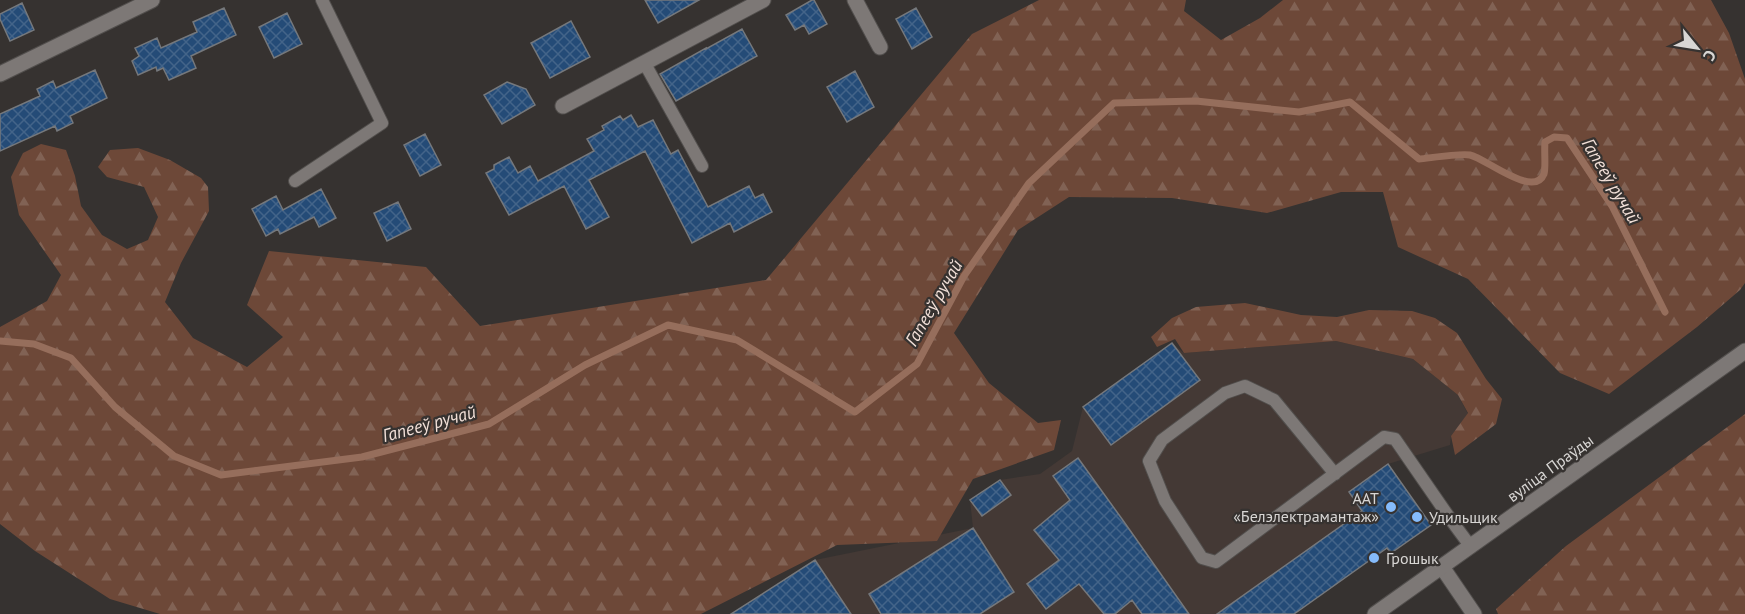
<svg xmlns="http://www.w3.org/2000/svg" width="1745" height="614" font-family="'PT Sans',sans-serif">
	<defs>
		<pattern id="forest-firs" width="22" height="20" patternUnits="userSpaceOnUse" patternTransform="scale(1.5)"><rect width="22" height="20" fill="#6d4838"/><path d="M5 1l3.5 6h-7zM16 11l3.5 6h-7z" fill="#816254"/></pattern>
		<pattern id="building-cross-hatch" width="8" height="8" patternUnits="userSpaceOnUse" patternTransform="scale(1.5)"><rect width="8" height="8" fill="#244b77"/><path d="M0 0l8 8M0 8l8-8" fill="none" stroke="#436489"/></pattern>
	</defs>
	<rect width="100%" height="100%" fill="#363230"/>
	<path fill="#443935" d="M1336,341L1413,359L1458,395L1468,414L1451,436L1450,445L1388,464L1431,525L1391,553L1387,548L1294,614H731L815,560L973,528L970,500L1000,480L1040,474L1072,451L1083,407L1172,343L1184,353Z"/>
	<path fill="url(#forest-firs)" d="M1039,0H1186L1184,11L1221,40L1260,18L1283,0H1711L1729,33L1745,79V283L1740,290L1697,327L1609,394L1560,373L1468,279L1398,247L1383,192H1341L1267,213L1172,198L1069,197L1018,230L954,333L989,383L1038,423L1061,420L1054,450L973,479L937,541L837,545L701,614H160L110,599L35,551L0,524V327L47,301L61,275L19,215L11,177L23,153L41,144L66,150L75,176L81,206L102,235L127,249L148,240L158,217L144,187L107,177L98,167L110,150L138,148L170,160L201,178L208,187L209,211L181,263L165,302L193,338L247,367L283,337L247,305L269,251L426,267L480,326L766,280L972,34Z
		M1245,303L1301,315L1337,317L1369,310L1412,311L1435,318L1457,333L1486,379L1502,399L1496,424L1455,455L1451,436L1468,413L1458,395L1413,359L1336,341L1184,353L1175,339L1157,347L1151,337L1172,318L1196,307Z
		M1745,414V614H1498L1496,609L1566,546Z"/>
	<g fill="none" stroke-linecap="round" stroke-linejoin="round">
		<path stroke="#966e5c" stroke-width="7" d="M0,341L34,344L71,358L115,407L174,456L221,475L362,457L489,424L585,365L668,325L737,340L855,412L917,364L964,276L1029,183L1114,103L1196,101L1299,112L1350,102L1419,159C1430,158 1461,153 1470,155C1485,158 1534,199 1544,174C1546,168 1544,150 1545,142L1554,137L1567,138L1612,206L1665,312"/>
	</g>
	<path fill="url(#building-cross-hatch)" stroke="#75787c" stroke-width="1.5" d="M645,0H699L658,23Z
		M812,0H814L827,24L809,34L804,25L795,30L786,15Z
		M22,3L34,30L10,41L0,19V14Z
		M224,8L236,35L191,56L196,68L169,80L163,68L157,71L156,67L138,75L132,61L139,56L135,48L157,38L161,48L197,32L193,22Z
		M916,8L932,37L912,49L896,19Z
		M287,13L302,44L274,58L259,27Z
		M571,21L590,57L550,78L531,43Z
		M742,29L757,56L676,101L660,74L706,48V49Z
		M95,70L107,98L70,116L73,123L57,131L55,126L0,151V114L40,96L37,89L53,81L56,88Z
		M855,71L874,107L847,122L827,87Z
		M507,82L526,89L535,105L502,124L484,95Z
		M631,115L638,127L653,120L671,154L678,150L708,207L749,186L755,198L763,194L772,212L734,232L730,223L692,243L645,151L589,180L609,217L586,229L564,186L509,215L486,173L494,169V165L509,157L518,173L530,166L538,181L594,151L587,139L604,130L602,126L620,116L623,120Z
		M425,134L441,165L420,176L404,145Z
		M321,189L336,218L319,227L314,217L280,234L278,229L266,236L252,209L276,196L283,210Z
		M398,202L411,229L387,241L374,213Z
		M1172,343L1200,380L1111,445L1083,407Z
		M1078,458L1122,519L1189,614H1142L1132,600L1115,614H1104L1079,584L1046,609L1027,584L1059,560L1034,530L1070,500L1053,476Z
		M1388,464L1431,525L1391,553L1387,548L1294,614H1217L1362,511L1349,492Z
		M1000,480L1011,495L982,516L970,500Z
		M973,528L1014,592L980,614H881L869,594Z
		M815,560L851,614H731Z"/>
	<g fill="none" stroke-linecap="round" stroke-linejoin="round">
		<defs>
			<path id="service" d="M645,64L702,166
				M295,181L382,123L322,0
				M1335,474L1274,400L1245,386L1225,393L1162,440L1149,461L1165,501L1202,558L1216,562L1384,437L1395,439L1451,520L1471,547"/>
			<path id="minor" d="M855,0L880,47
				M0,74L152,0
				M563,106L763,0
				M1442,567L1474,614"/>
			<path id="secondary" d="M1375,614L1745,351"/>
		</defs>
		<use href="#service" stroke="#524f4d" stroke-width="14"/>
		<use href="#minor" stroke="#524f4d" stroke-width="17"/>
		<use href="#secondary" stroke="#524f4d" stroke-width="17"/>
		<use href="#service" stroke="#7d7876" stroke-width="12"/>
		<use href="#minor" stroke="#7d7876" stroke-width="15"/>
		<use href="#secondary" stroke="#7d7876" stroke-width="15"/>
	</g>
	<g fill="#85bbfb" stroke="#363230" stroke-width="2">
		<circle cx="1391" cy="507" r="6"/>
		<circle cx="1417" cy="517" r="6"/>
		<circle cx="1374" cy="558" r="6"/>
	</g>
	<g text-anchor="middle" stroke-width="4.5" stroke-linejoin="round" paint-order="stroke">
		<g font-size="16" fill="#d8d6d4" stroke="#363230">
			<text transform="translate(1550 468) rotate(-36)" y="6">вуліца Праўды</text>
		</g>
		<g font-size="16" fill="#d8d6d4" stroke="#363230" text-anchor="start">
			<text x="1379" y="504" text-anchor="end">ААТ<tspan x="1379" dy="18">«Белэлектрамантаж»</tspan></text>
			<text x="1429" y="523">Удильщик</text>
			<text x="1386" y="564">Грошык</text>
		</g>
		<g font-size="18" font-style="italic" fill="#f2e0d8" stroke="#363230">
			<text transform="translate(1611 181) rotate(59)" y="6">Гапееў ручай</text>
			<text transform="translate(934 303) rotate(-60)" y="6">Гапееў ручай</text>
			<text transform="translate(429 424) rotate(-15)" y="6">Гапееў ручай</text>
		</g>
	</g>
	<g transform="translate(1697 48) rotate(120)" stroke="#363230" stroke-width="4.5" paint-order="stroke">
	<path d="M0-4.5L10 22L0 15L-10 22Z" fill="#d8d6d4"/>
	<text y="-9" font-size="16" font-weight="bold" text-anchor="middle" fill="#d8d6d4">С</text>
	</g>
</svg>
